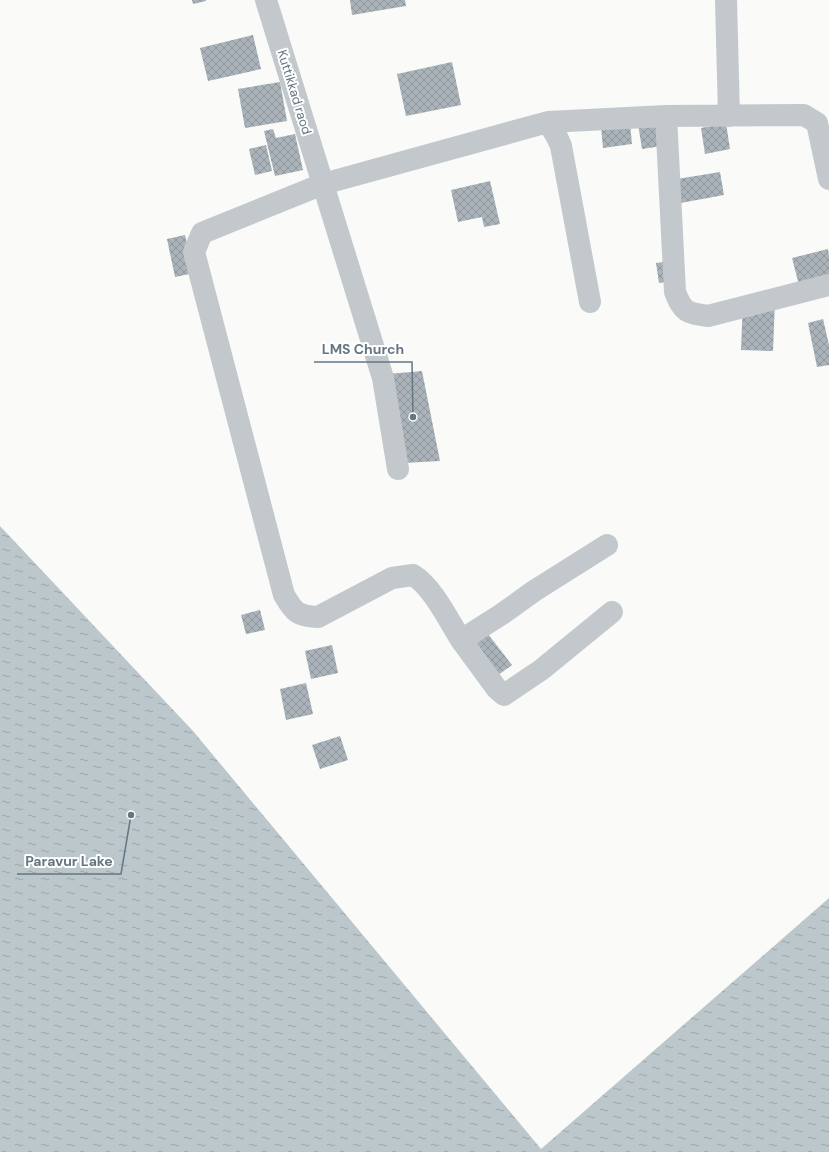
<svg xmlns="http://www.w3.org/2000/svg" width="829" height="1152" font-family="'DM Sans',sans-serif">
	<defs>
		<pattern id="water-ripples" width="26" height="14" patternUnits="userSpaceOnUse"><rect width="26" height="14" fill="#bbc7cb"/><path d="M2 4q2-2 4 0t4 0M15 11q2-2 4 0t4 0" fill="none" stroke="#9ca6aa"/></pattern>
		<pattern id="building-cross-hatch" width="8" height="8" patternUnits="userSpaceOnUse"><rect width="8" height="8" fill="#aab3b9"/><path d="M0 0l8 8M0 8l8-8" fill="none" stroke="#8e969c"/></pattern>
	</defs>
	<rect width="100%" height="100%" fill="#fafaf8"/>
	<path fill="url(#water-ripples)" d="M0,526L193,731L541,1149L829,898V1152H0Z"/>
	<path fill="url(#building-cross-hatch)" d="M192,0H206V1L193,4Z
		M350,0H405L406,6L352,15Z
		M253,35L261,69L208,81L200,48Z
		M452,62L461,105L406,116L397,74Z
		M280,82L287,121L245,128L238,89Z
		M659,121L662,146L642,149L638,124Z
		M726,123L730,149L705,154L701,128Z
		M630,124L632,144L603,148L601,127Z
		M273,129L276,138L295,134L303,170L275,176L264,131Z
		M266,145L272,171L255,175L249,149Z
		M720,172L724,195L675,204L671,180Z
		M490,181L500,224L484,227L482,217L458,222L451,190Z
		M185,235L194,273L175,277L167,239Z
		M828,249L829,256V282L800,289L792,258Z
		M670,261L673,281L659,283L656,263Z
		M743,299L775,300L773,351L741,350Z
		M823,319L829,345V365L817,367L808,323Z
		M422,371L440,461L403,463L388,374Z
		M260,610L265,630L246,634L241,615Z
		M488,634L512,665L494,678L471,648Z
		M332,645L338,673L311,679L305,651Z
		M306,683L313,714L286,720L280,689Z
		M340,736L348,760L320,769L312,745Z"/>
	<g fill="none" stroke-linecap="round" stroke-linejoin="round">
		<path stroke="#c3c8cc" stroke-width="22" d="M266,0L383,378L398,469
			M726,0L729,116
			M666,116L675,292C683,312 686,313 708,316L829,285
			M548,122L557,137L561,146L590,302
			M607,545L534,591L502,614L461,640C449,621 432,586 413,575L392,578L318,617C297,616 294,612 284,595L194,252L202,233L323,184L548,122L666,116L804,115L817,123L829,179
			M461,640L497,689L504,695L541,670L612,612"/>
	</g>
	<g text-anchor="middle" stroke-width="4" stroke-linejoin="round" paint-order="stroke">
		<g font-size="13" fill="#657683" stroke="#fff">
			<text transform="translate(295 92) rotate(73)" y="5">Kuttikkad raod</text>
		</g>
	</g>
	<path fill="none" stroke="#657683" stroke-width="1.5" d="M413 417L412 362H314M131 815L121 874H17"/>
	<g fill="#657683" stroke="#fff" stroke-width="1.5">
		<circle cx="413" cy="417" r="4"/>
		<circle cx="131" cy="815" r="4"/>
	</g>
	<g font-size="14" text-anchor="middle" font-weight="bold" fill="#657683" stroke="#fff" stroke-width="4" stroke-linejoin="round" paint-order="stroke">
		<text x="363" y="354">LMS Church</text>
		<text x="69" y="866">Paravur Lake</text>
	</g>
</svg>
